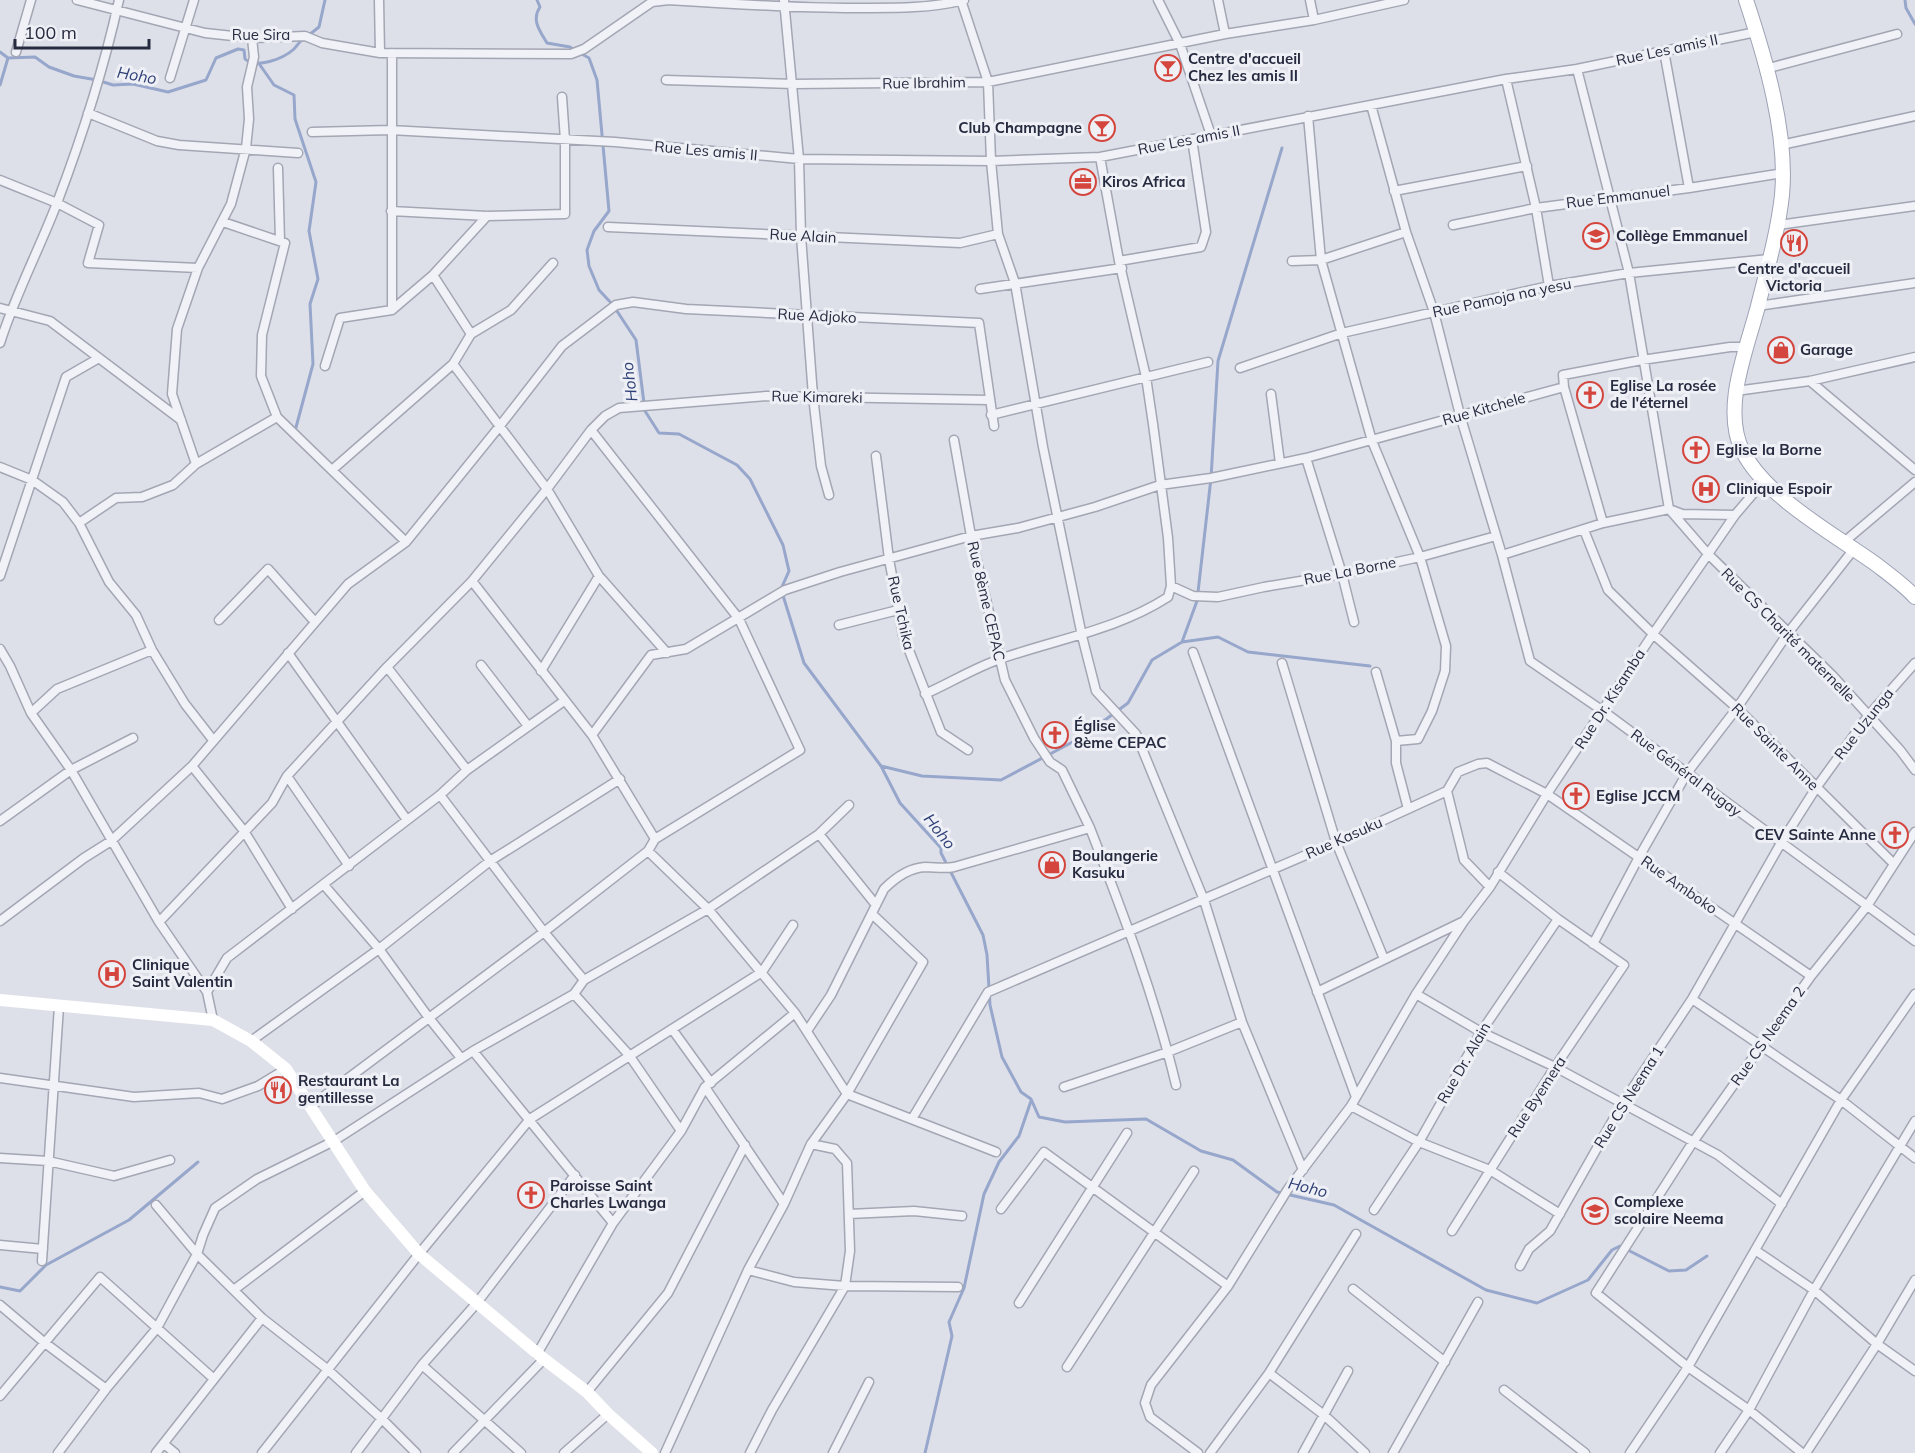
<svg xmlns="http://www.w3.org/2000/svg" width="1915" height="1453" font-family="Mulish,sans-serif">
	<rect width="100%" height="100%" fill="#dee0e9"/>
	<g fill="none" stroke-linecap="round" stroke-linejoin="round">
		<path stroke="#97a6cb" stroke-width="3" d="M537,0L540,7C531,20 540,31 547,43L570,47L574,50
			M1905,0L1906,8L1915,24
			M309,35L319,27L325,0
			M0,52L8,58L35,57L49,67L74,76L97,80L113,85L133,84L168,92L206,80L216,58L238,49L244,50L245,59C256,69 283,59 294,49C297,46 299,42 303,39
			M580,53L589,58L597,80L609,211L594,231L587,250L589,266L599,290L613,305L636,340L645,411L659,433L679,434L737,465L750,479L783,545L789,571L781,589L804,663L881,766L900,803L941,848V853L983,935L987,955L990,1005L1002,1057L1021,1092L1031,1099L1039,1117L1065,1122L1146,1119L1201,1151L1233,1160L1277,1192L1334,1205L1486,1290L1537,1303L1588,1280L1612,1250L1620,1246L1669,1271L1686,1270L1707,1256
			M260,65L274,85L294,95L295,119L316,182L309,231L318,279L310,304L313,364L295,431
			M0,85L8,58
			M1182,642L1197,601L1211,478L1218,361L1282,148
			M881,766L922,776L1001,780L1082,737L1128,703L1152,660L1182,642L1218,637L1248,652L1370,666
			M0,1287L20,1291L46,1265L129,1220L198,1162
			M925,1453L952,1336L949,1322L964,1288L984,1194L999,1162L1019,1136L1031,1101"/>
		<defs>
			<path id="street" d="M77,0L205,33L252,38L305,36L322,43L380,53L571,54L584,49L652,2L669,0C731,4 792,8 854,8C891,8 928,9 964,0
				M379,0L380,53
				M784,0L799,159L801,236L813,396L821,466L829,495
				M961,0L988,82L991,161L998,234L1015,283L1043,447L1082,636L1096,691L1136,734L1204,900L1242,1022L1303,1170
				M1158,0L1180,44L1211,135
				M1218,0L1225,34
				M1310,0L1314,20
				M1664,51L1689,188
				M16,52L31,0
				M392,53V310
				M1577,69L1629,273L1669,509L1708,554L1832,675L1900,750L1915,770
				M1765,69L1897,34
				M170,78L194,0
				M1506,79L1536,208L1549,286
				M666,80L793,84L988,82L1225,34L1314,20L1404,0
				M1371,105L1406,232L1434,312L1460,415L1502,555L1530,661L1603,711L1915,941
				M88,113L157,141L179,145L298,153
				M1308,116L1321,260L1372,441L1420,557L1446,646L1445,671L1432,711L1418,739L1396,741
				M312,132L390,130L615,142L799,159L991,161L1100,157L1506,79L1577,69L1756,32
				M1781,145L1915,116
				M278,168L280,241
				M0,180L57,203L99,225L88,263L198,268
				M1394,191L1527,166
				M391,211L487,216L565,214V140L562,97
				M223,222L285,243L262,335L261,376L277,417L406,542
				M1453,225L1536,208L1689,188L1783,173
				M1778,225L1915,206
				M608,227L960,243L998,234
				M1119,261L1201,247L1206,232L1192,139
				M1292,261L1321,260L1406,232
				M553,263L511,310L471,334L453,364L547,489L599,576L667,653
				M433,275L471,334
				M980,289L1122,268
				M1758,306L1915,283
				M0,308L50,321L181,420
				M0,343C15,295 39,250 57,203C82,137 104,68 119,0
				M325,366L340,318L392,310L433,275L487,216
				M1240,368L1342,333L1549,286L1629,273L1769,259
				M1810,381L1915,470
				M1564,387L1603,523
				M1736,391L1810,381L1915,357
				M1271,394L1280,463
				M991,415L1208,362
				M954,440L971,536L1005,680L1034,738L1050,762L1062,770L1090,828
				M876,456L889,559L903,635L941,732L968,750
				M1306,458L1342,574L1354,622
				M196,464L172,394L177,329L198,268L231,204L246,148L249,119L247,87L254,57L252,38
				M0,467L32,480L63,502L79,523L109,582L136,615L152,650L185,704L213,740
				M332,470L453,364
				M79,523L116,498L142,497L173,485L196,464L277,417
				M1584,530L1608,590L1653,634L1737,708L1894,864
				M1844,542L1915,482
				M1502,555L1603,523L1669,509L1682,514L1735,515
				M0,576L66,377L99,358
				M472,581L592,735L655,839
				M1171,586L1193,596L1218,597L1264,587L1342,574L1420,557L1496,536
				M219,620L268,569L315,622
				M839,625L898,610
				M0,649L10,666L31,713L71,770L159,922L207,992L213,1020
				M1193,652L1356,1097
				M288,653L407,820
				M1282,663L1336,842L1384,959
				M481,665L528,726
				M387,667L467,770
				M541,671L599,576
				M1376,672L1396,741V763L1408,809
				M925,694C950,683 974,668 1000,659C1057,639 1117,630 1168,597L1171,586L1168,538L1153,424L1146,377L1119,261L1100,157
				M31,713L57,689L152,650
				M592,735L651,655L686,649L785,590L840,572L971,536L1018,528L1095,507L1160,485L1211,478L1306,458L1564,387L1563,375L1642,360L1730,347H1747
				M192,766L244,831L292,909
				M287,776L349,866
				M1447,791L1464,860L1490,887
				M440,795L544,932L584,980
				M0,821L71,770L133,738
				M819,834L876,905
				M648,851L708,909L795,1013L847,1094L996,1152
				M324,885L379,949L429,1018L461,1058
				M0,921L84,858L111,841L192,766L348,584L406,542L499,427L562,346L616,305L633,302L686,309L979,323L994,426
				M159,922L272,803L287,776L387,667L472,581L547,489L591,430L605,416L619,408L766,396L988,400
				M1593,944L1639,857L1687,773L1737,708L1788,633L1854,549
				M207,992L227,958L440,795L467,770L564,701
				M1317,992L1462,922
				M574,994L629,1055L681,1131
				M1416,994L1481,1032L1555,1067L1718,1155L1782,1204
				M1692,999L1841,1100L1915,1158
				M672,1029L711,1083
				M807,1031L831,995L884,889C895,878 908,868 925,867C935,867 944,869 954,867L1090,828C1123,913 1155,997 1176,1085
				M251,1041L379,949L490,861L620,779
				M473,1051L613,1223
				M0,1078L134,1097L199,1093L222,1099L258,1086L286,1069
				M705,1087L784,1204
				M1064,1087L1168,1052L1242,1022
				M311,1106L544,932L648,851L655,839L800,750L739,619L591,430
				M1351,1106L1419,1142L1490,1170L1560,1214
				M912,1119L988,992L1336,842L1447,791L1458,772L1478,764L1487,763L1547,794L1811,976
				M0,1158L48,1161L114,1176L170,1160
				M156,1205L197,1254L262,1318L327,1369L382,1419L416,1453
				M1001,1209L1044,1152L1228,1286
				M1374,1210L1419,1142L1481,1032L1558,919
				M849,1214L914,1211L962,1216
				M1452,1231L1555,1067L1624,965L1558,919L1498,872
				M0,1245L43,1249
				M1755,1250L1814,1290L1877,1344L1915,1371
				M42,1261L59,1006
				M1520,1266L1529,1249L1550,1231L1622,1104L1692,999L1781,843L1816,788L1868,716L1915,663
				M748,1270L794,1282L845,1286L958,1287
				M235,1289L365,1191
				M1353,1289L1445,1362
				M1019,1303L1127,1133
				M0,1305L45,1343L106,1389
				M537,1354L613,1223L681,1131L705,1087L795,1013
				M422,1365L521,1453
				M1067,1367L1194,1171
				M1269,1373L1324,1415L1365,1453
				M1504,1390L1585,1453
				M587,1392L668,1293L745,1145
				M0,1396L100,1277L214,1379
				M164,1444L175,1453
				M58,1453L106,1389L157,1328L197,1254L203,1235L215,1208L257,1179L334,1141L473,1051L574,994L584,980L708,909L819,834L849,805
				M156,1453L262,1318
				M262,1453L419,1254L530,1119L762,972L793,925
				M356,1453L422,1365L476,1304L575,1175
				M453,1453L544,1359
				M564,1453L608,1414
				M665,1453L748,1270L784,1204L811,1144L847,1094L923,962L872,914
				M750,1453L772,1410L845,1286L850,1251L847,1163L835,1149L811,1144
				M833,1453L869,1382
				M1198,1453L1150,1417L1145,1403L1151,1385L1228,1286L1288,1189L1351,1106L1416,994L1464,921L1490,887L1547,794L1653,634L1735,515L1764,481
				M1210,1453L1269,1373L1356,1234
				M1303,1453L1348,1371
				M1393,1453L1478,1302
				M1630,1453L1688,1367L1841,1100L1915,994
				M1720,1453L1749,1410L1814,1290L1915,1121
				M1802,1453L1749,1410L1688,1367L1596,1293L1693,1142L1811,976L1867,906L1915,832
				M1806,1453L1877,1344L1915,1280"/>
			<path id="primary" d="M1746,0C1765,57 1788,134 1782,195C1778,232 1767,270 1758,306C1747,349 1721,409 1743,452C1767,498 1834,534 1877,565C1890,575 1904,585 1915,597"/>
		</defs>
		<use href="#street" stroke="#a3a6b3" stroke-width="11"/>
		<use href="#primary" stroke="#9da2b5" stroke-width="16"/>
		<use href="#street" stroke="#f1f2f7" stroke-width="8"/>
		<path stroke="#fff" stroke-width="12" d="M0,1000L213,1020L251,1041L286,1069L365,1191L419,1254L544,1359L587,1392L608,1414L652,1453"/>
		<use href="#primary" stroke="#fff" stroke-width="14"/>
	</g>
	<defs>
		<symbol id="bar-ring" viewBox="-11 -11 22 22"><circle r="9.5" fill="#eef0f6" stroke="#d4463d" stroke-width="1.5"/><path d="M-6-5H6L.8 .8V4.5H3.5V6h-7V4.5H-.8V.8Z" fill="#d4463d"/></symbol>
		<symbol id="office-ring" viewBox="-11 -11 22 22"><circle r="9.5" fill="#eef0f6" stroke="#d4463d" stroke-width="1.5"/><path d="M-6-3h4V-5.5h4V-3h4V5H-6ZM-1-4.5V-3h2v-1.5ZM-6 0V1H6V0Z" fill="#d4463d"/></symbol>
		<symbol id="school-ring" viewBox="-11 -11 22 22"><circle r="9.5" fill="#eef0f6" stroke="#d4463d" stroke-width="1.5"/><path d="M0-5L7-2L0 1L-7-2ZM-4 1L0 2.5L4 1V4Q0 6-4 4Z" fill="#d4463d"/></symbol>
		<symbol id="restaurant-ring" viewBox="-11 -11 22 22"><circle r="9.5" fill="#eef0f6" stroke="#d4463d" stroke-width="1.5"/><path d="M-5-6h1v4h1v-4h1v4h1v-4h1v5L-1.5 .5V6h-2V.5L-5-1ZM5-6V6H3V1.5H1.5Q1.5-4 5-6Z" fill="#d4463d"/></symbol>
		<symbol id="shop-ring" viewBox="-11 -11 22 22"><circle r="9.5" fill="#eef0f6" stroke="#d4463d" stroke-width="1.5"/><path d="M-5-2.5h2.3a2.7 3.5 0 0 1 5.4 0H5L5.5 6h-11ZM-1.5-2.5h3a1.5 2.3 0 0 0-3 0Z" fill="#d4463d"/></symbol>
		<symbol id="church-ring" viewBox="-11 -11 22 22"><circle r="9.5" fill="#eef0f6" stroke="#d4463d" stroke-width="1.5"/><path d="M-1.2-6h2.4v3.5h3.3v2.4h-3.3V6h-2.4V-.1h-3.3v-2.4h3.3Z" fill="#d4463d"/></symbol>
		<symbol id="hospital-ring" viewBox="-11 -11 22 22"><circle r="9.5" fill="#eef0f6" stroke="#d4463d" stroke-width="1.5"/><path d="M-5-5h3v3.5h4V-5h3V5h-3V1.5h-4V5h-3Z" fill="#d4463d"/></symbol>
	</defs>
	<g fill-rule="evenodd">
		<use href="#bar-ring" x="1153" y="53" width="30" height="30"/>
		<use href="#bar-ring" x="1087" y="113" width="30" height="30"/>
		<use href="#office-ring" x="1068" y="167" width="30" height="30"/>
		<use href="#school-ring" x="1581" y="221" width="30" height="30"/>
		<use href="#restaurant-ring" x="1779" y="228" width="30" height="30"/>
		<use href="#shop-ring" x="1766" y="335" width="30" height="30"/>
		<use href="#church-ring" x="1575" y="380" width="30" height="30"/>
		<use href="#church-ring" x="1681" y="435" width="30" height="30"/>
		<use href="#hospital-ring" x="1691" y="474" width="30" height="30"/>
		<use href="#church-ring" x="1040" y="720" width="30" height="30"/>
		<use href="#church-ring" x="1561" y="781" width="30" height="30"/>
		<use href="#church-ring" x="1880" y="820" width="30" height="30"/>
		<use href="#shop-ring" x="1037" y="850" width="30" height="30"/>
		<use href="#hospital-ring" x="97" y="959" width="30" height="30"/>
		<use href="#restaurant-ring" x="263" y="1075" width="30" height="30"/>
		<use href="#church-ring" x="516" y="1180" width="30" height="30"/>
		<use href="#school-ring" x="1580" y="1196" width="30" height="30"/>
	</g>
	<g text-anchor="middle" stroke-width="6" stroke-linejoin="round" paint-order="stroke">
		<g font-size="15" fill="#272b40" stroke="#eef0f6">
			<text x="261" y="40">Rue Sira</text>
			<text transform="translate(1667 50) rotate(-12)" y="5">Rue Les amis II</text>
			<text transform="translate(924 83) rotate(-1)" y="5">Rue Ibrahim</text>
			<text transform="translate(1189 140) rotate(-11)" y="5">Rue Les amis II</text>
			<text transform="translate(706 151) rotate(5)" y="5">Rue Les amis II</text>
			<text transform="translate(1618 197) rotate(-7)" y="5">Rue Emmanuel</text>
			<text transform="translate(803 236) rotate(3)" y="5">Rue Alain</text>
			<text transform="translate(1502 298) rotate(-12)" y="5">Rue Pamoja na yesu</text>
			<text transform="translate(817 316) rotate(3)" y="5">Rue Adjoko</text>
			<text transform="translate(817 397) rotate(1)" y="5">Rue Kimareki</text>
			<text transform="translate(1484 409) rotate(-16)" y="5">Rue Kitchele</text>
			<text transform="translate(1350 571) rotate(-11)" y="5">Rue La Borne</text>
			<text transform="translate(986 601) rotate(77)" y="5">Rue 8ème CEPAC</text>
			<text transform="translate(901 613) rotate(77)" y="5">Rue Tchika</text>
			<text transform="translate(1788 635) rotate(45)" y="5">Rue CS Charité maternelle</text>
			<text transform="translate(1610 699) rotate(-57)" y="5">Rue Dr. Kisamba</text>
			<text transform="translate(1864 724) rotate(-52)" y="5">Rue Uzunga</text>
			<text transform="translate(1775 747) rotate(45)" y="5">Rue Sainte Anne</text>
			<text transform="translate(1686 773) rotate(37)" y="5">Rue Général Rugay</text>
			<text transform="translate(1344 838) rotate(-24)" y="5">Rue Kasuku</text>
			<text transform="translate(1679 885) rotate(35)" y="5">Rue Amboko</text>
			<text transform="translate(1768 1036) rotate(-55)" y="5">Rue CS Neema 2</text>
			<text transform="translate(1464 1063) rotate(-60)" y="5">Rue Dr. Alain</text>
			<text transform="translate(1537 1097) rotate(-57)" y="5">Rue Byemera</text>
			<text transform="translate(1629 1097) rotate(-58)" y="5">Rue CS Neema 1</text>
		</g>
		<g font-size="15" font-weight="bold" fill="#272b40" stroke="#eef0f6" text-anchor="start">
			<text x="1188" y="64">Centre d'accueil<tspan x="1188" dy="17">Chez les amis II</tspan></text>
			<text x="1082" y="133" text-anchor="end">Club Champagne</text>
			<text x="1102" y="187">Kiros Africa</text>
			<text x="1616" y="241">Collège Emmanuel</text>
			<text x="1794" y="274" text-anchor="middle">Centre d'accueil<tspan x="1794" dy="17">Victoria</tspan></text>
			<text x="1800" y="355">Garage</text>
			<text x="1610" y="391">Eglise La rosée<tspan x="1610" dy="17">de l'éternel</tspan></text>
			<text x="1716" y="455">Eglise la Borne</text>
			<text x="1726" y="494">Clinique Espoir</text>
			<text x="1074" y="731">Église<tspan x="1074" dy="17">8ème CEPAC</tspan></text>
			<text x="1596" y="801">Eglise JCCM</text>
			<text x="1876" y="840" text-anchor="end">CEV Sainte Anne</text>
			<text x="1072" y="861">Boulangerie<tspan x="1072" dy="17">Kasuku</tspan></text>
			<text x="132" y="970">Clinique<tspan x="132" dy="17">Saint Valentin</tspan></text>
			<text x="298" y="1086">Restaurant La<tspan x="298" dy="17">gentillesse</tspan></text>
			<text x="550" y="1191">Paroisse Saint<tspan x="550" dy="17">Charles Lwanga</tspan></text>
			<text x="1614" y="1207">Complexe<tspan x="1614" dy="17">scolaire Neema</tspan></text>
		</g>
		<g font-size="16" font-style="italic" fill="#2f4076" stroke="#eef0f6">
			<text transform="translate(137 75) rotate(10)" y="6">Hoho</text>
			<text transform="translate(629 382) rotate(-97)" y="6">Hoho</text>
			<text transform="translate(940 831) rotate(52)" y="6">Hoho</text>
			<text transform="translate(1308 1187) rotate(14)" y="6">Hoho</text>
		</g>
	</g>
	<path d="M15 39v9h134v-9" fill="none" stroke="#272b40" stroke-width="3"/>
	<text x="24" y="39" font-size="18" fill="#272b40" stroke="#eef0f6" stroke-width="4.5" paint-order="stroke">100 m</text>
</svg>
